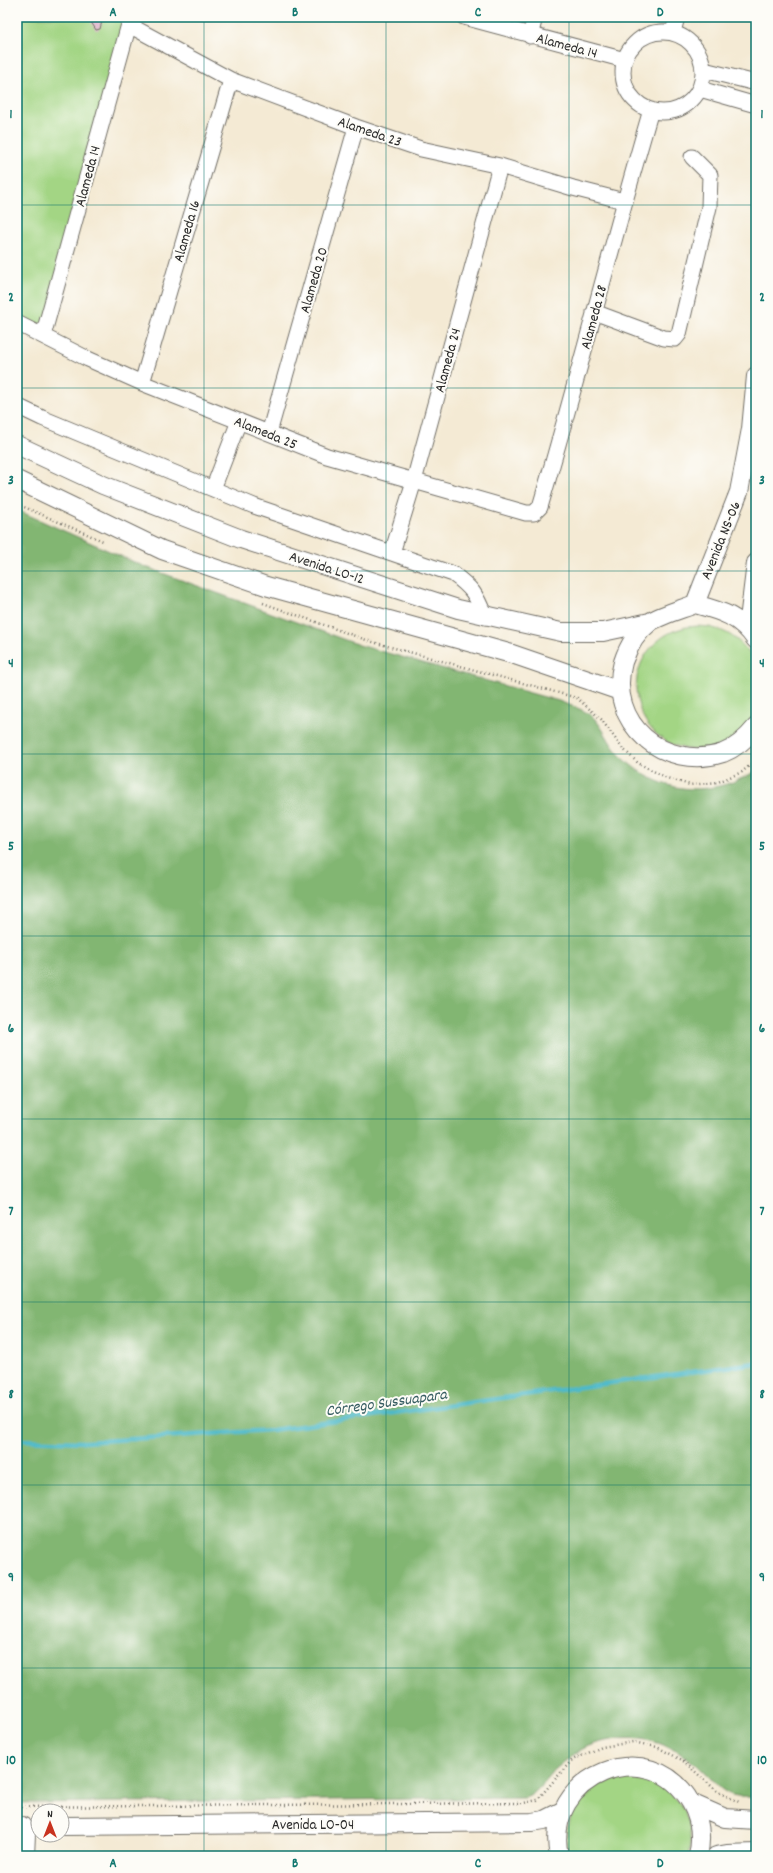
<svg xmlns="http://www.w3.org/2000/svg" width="773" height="1873" font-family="Dekko,sans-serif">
	<rect width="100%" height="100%" fill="#fdfcf7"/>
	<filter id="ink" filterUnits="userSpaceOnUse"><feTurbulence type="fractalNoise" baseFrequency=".025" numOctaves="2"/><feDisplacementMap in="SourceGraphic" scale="8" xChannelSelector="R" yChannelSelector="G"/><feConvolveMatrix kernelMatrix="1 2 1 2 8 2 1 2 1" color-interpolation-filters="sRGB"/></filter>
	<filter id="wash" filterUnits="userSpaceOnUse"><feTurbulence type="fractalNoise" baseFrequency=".012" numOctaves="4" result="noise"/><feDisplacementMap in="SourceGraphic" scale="16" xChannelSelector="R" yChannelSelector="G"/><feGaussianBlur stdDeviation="0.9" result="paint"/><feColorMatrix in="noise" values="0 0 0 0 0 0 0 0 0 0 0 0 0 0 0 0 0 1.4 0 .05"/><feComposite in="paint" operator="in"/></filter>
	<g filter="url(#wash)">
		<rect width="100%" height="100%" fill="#f4ead4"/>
		<path fill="#a3d584" stroke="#678058" d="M17,17H131L43,336L17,320Z
			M636 688a62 62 0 1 1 124 0a62 62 0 1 1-124 0Z
			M625,1776C669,1776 699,1814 688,1856H569C558,1814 585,1783 625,1776Z"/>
		<path fill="#82b672" stroke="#56704e" d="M17,510L143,566L359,645L559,701C570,706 585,709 594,718C604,729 609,743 618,753C658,795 708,799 756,771V1796C748,1796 739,1797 732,1795C720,1791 712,1779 703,1771C670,1741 638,1731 594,1744C578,1749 564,1762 551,1773C542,1783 538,1793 525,1798L17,1803Z"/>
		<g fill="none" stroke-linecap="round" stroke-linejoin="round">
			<path stroke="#4db9c9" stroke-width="4.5" d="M17,1440L85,1442L272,1430L756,1363"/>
		</g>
		<g id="blocks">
			<path fill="#d8a7c5" d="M88,17H103L100,29L96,30Z"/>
		</g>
	</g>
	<g filter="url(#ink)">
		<use href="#blocks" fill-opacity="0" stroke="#716e66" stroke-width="1"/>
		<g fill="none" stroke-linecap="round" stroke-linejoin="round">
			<defs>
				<path id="minor" d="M464,17L625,60
					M129,25L231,80L356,127L421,149L500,166L573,188L624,201
					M673,32L677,17
					M623 72a40 40 0 1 1 80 0a40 40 0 1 1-80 0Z
					M530,36L535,17
					M704,70L756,83
					M700,89L756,105
					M594,312L664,338L675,339L679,334L709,207L710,175L692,157
					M17,323L88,359L142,383L327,456L526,513H534L540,507C579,375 612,242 651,110
					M43,336L131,17
					M142,383L231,80
					M17,406L42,418L254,506L453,574C472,588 476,594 485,617
					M269,433L356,127
					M213,489L239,421
					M392,553L414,481L500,166"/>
				<path id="tertiary" d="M17,445L103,485L241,539L458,609L561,632H603L650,622
					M17,480L162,550L266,586L512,654L620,691
					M695,604L739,492L751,429L756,376
					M748,628L756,563
					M756,640C740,616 721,611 695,604C682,609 661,615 650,622C637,632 628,647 623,662C606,723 664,772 723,753C736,748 747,738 756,727
					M691,1803L725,1818L756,1820
					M22,1826L26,1834L25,1856
					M62,1826L532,1822L544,1820L562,1811
					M559,1856C542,1775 651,1731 691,1803C700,1819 702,1838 698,1856
					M716,1856L727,1854L756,1853"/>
			</defs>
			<use href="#minor" stroke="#716e66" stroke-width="17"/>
			<use href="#tertiary" stroke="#716e66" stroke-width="20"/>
			<path stroke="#716e66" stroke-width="2.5" stroke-dasharray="1 3" stroke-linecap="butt" d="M17,504L103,541
				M263,603L369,641L577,698L601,719L622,748L638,763L667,778L690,785L718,782L742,772L756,760
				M17,1807L524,1803L537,1800L572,1760L602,1747L633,1742L657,1747L682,1760L718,1792L739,1802"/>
			<use href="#minor" stroke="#fff" stroke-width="15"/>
			<use href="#tertiary" stroke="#fff" stroke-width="18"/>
		</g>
	</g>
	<path fill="none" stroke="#0f766e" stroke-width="1" stroke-opacity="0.55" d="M204,17V1856M386,17V1856M569,17V1856M17,205H756M17,388H756M17,571H756M17,754H756M17,936H756M17,1119H756M17,1302H756M17,1485H756M17,1668H756"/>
	<g text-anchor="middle" stroke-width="4" stroke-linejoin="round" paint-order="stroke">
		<g font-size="15" fill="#2b2b2b" stroke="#fdfcf7">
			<text transform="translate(567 45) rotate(15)" y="5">Alameda 14</text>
			<text transform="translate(370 131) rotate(19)" y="5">Alameda 23</text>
			<text transform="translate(87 176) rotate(-75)" y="5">Alameda 14</text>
			<text transform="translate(186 231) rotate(-74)" y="5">Alameda 16</text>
			<text transform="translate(313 280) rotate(-74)" y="5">Alameda 20</text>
			<text transform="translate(593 317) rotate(-75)" y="5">Alameda 28</text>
			<text transform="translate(447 360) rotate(-75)" y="5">Alameda 24</text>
			<text transform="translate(266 432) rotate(22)" y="5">Alameda 25</text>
			<text transform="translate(720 540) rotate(-68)" y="5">Avenida NS-06</text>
			<text transform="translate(327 567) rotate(18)" y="5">Avenida LO-12</text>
			<text x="313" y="1829">Avenida LO-04</text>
		</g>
		<g font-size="16" font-style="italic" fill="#375d62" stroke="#fdfcf7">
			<text transform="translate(386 1401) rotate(-8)" y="6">Córrego Sussuapara</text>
		</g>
	</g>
	<rect width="773" height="1873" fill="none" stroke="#fdfcf7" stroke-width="44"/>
	<g transform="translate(50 1823)"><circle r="19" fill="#fdfcf7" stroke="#a9a8a5"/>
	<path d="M0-3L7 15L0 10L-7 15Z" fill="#c8321e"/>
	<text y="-6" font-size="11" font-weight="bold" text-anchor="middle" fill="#2b2b2b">N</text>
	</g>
	<rect x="22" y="22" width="729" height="1829" fill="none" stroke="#0f766e" stroke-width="1.5"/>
	<g font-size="13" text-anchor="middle" font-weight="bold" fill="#0f766e">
		<text x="113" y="16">A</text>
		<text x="295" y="16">B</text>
		<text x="478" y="16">C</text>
		<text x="660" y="16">D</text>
		<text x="11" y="118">1</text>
		<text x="762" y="118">1</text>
		<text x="11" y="301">2</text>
		<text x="762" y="301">2</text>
		<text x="11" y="484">3</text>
		<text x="762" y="484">3</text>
		<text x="11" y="667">4</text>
		<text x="762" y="667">4</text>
		<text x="11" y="850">5</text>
		<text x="762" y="850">5</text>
		<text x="11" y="1032">6</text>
		<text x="762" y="1032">6</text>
		<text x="11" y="1215">7</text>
		<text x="762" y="1215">7</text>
		<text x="11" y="1398">8</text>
		<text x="762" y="1398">8</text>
		<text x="11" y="1581">9</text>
		<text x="762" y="1581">9</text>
		<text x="11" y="1764">10</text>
		<text x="762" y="1764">10</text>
		<text x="113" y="1867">A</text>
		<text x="295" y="1867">B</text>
		<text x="478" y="1867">C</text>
		<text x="660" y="1867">D</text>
	</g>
</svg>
